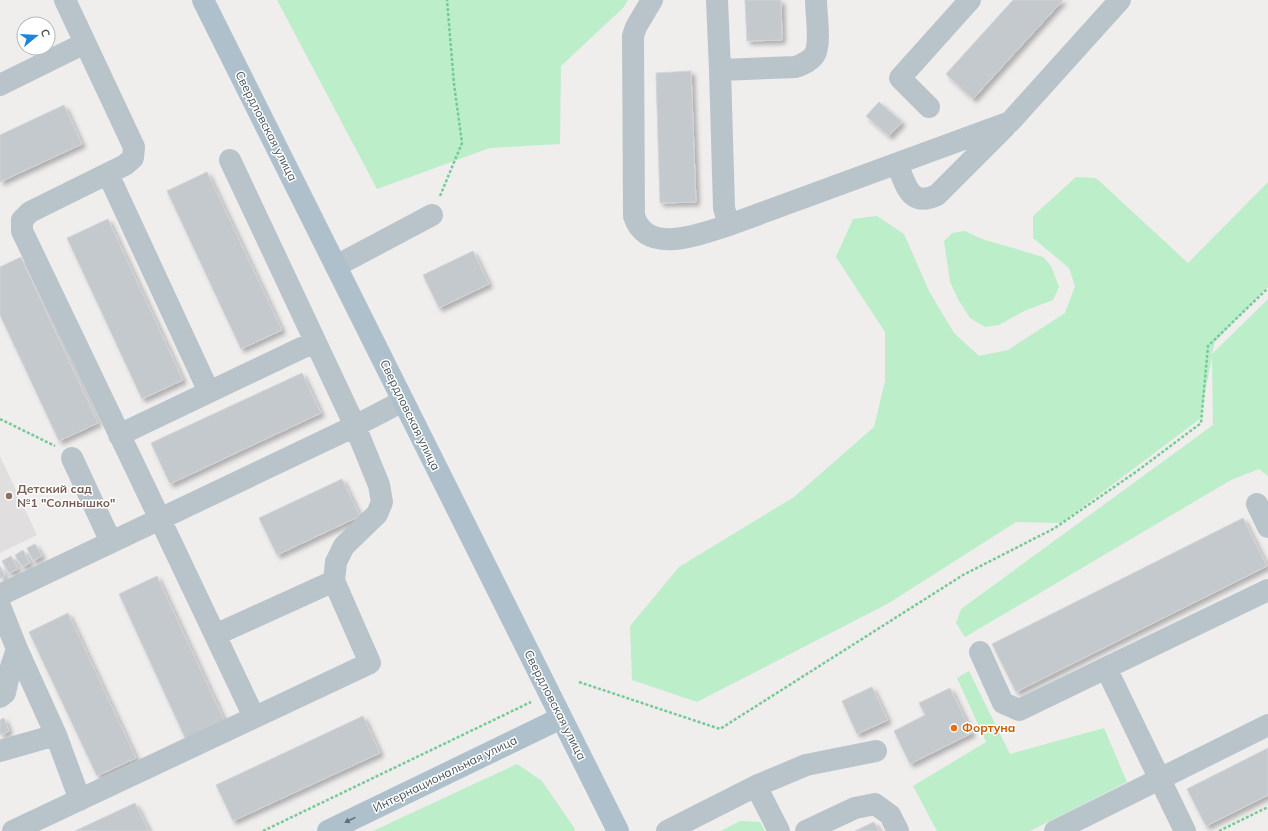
<svg xmlns="http://www.w3.org/2000/svg" width="1268" height="831" font-family="Mulish,sans-serif">
	<defs>
		<filter id="shadow"><feDropShadow dx="3.5" dy="3.5" stdDeviation="2" flood-color="#0004"/></filter>
	</defs>
	<rect width="100%" height="100%" fill="#f0eded"/>
	<path fill="#e1dedf" d="M0,456L37,535L0,553Z"/>
	<path fill="#bbeec9" d="M277,0H628L623,8L561,66L560,144L490,148L377,189Z
		M1076,177L1096,178L1188,263L1268,182V286L1215,342L1212,354L1268,299V476L1259,469L1231,480L965,637L956,623L961,609L1213,425L1212,357L1200,419L1061,523L1016,522L889,603L697,702L632,680L630,626L679,567L794,497L874,427L885,381V332L836,257L853,219L877,216L904,234L929,291L954,333L979,356L1008,350L1065,313L1075,286L1069,268L1033,238V216Z
		M965,231L982,239L1043,257L1051,266L1059,287L1053,300L1024,311L999,325L985,327L970,318L959,301L950,282L944,241L952,233Z
		M969,671L1010,754L1104,728L1127,782L1030,831H937L913,786L986,742L957,678Z
		M517,764L542,781L575,829L574,831H373Z
		M740,821L760,822L765,831H721Z"/>
	<path fill="#c4c9cd" stroke="#d1d4d9" filter="url(#shadow)" d="M745,0H781L782,40L747,41Z
		M1013,0H1063L973,99L946,74Z
		M691,71L696,202L660,203L656,73Z
		M879,102L902,122L889,136L866,116Z
		M64,105L82,144L0,182V135Z
		M207,172L282,330L241,349L167,191Z
		M108,219L183,380L142,399L67,238Z
		M473,251L489,284L439,308L423,275Z
		M21,257L98,423L59,441L0,315V267Z
		M302,373L321,413L170,484L151,443Z
		M342,479L360,516L277,555L259,518Z
		M1243,518L1267,566L1016,692L992,644Z
		M35,544L42,556L33,561L27,548Z
		M23,550L30,563L22,567L15,555Z
		M11,556L18,569L9,573L2,561Z
		M0,566L5,576L0,579Z
		M157,576L225,722L186,740L119,594Z
		M68,613L136,758L97,776L29,632Z
		M872,687L888,720L857,734L842,701Z
		M950,688L972,733L910,764L894,731L925,715L919,703Z
		M363,716L380,753L233,821L216,785Z
		M4,718L9,731L0,735V720Z
		M1268,748V795L1206,826L1187,789Z
		M135,803L149,831H75Z
		M874,822L879,831H855Z"/>
	<g fill="none" stroke-linecap="round" stroke-linejoin="round">
		<path stroke="#74cb96" stroke-width="2.5" stroke-dasharray="3 2" stroke-linecap="butt" d="M440,196L462,143L454,84L447,0
			M0,419L55,446
			M579,682L720,729L963,575L1055,528L1140,469L1201,423L1208,346L1268,288
			M263,831L531,702
			M1219,831L1268,807"/>
		<path stroke="#b8c4ca" stroke-width="22" d="M652,0L636,27L633,36L634,216C647,256 701,234 729,225L1010,122L1120,0
			M717,0L720,70
			M0,85L85,43
			M929,107L900,78L970,0
			M897,164C906,184 909,208 937,195L1005,127
			M108,174L209,392
			M729,225L724,208L720,70L796,67C803,64 811,61 815,54C821,42 816,14 816,0
			M336,266L432,215
			M119,435L314,342
			M72,458L111,542
			M1257,504L1268,527
			M0,595L160,519L22,231V220L30,212L125,165L133,158L134,147L65,0
			M0,606L17,649L10,670L5,693L0,697
			M215,635L334,581
			M17,649L56,735L80,800
			M980,652L1003,703L1019,710L1106,668L1185,831
			M1106,668L1268,590
			M254,717L160,519L355,426L403,401
			M0,751L56,735
			M756,786L779,831
			M13,831L370,663L334,581L336,562L344,546L377,514L382,502L379,485L355,426L230,160
			M667,831L756,786L806,765L876,751
			M806,831L855,808L875,804L890,815L898,831
			M1055,831L1268,725"/>
		<path stroke="#adc0cc" stroke-width="22" d="M203,0L618,831
			M328,831L561,718"/>
	</g>
	<defs><path id="oneway-solid" d="M-6-.8H1V-3.2L6.5 0L1 3.2V.8H-6Z"/></defs>
	<use fill="#606e76" href="#oneway-solid" transform="translate(350 820) rotate(154)"/>
	<circle fill="#8d6e63" stroke="#fff" stroke-width="1.5" cx="9" cy="496" r="4"/>
	<circle fill="#e8710a" stroke="#fff" stroke-width="1.5" cx="954" cy="728" r="4"/>
	<g text-anchor="middle" stroke-width="3" stroke-linejoin="round" paint-order="stroke">
		<g font-size="12" fill="#46535a" stroke="#fff">
			<text transform="translate(266 126) rotate(63)" y="4">Свердловская улица</text>
			<text transform="translate(410 415) rotate(64)" y="4">Свердловская улица</text>
			<text transform="translate(555 705) rotate(63)" y="4">Свердловская улица</text>
			<text transform="translate(445 774) rotate(-26)" y="4">Интернациональная улица</text>
		</g>
		<g font-size="12" font-weight="bold" fill="#785e54" stroke="#fff" text-anchor="start">
			<text x="17" y="493">Детский сад<tspan x="17" dy="14">№1 "Солнышко"</tspan></text>
		</g>
		<g font-size="12" font-weight="bold" fill="#c56008" stroke="#fff" text-anchor="start">
			<text x="962" y="732">Фортуна</text>
		</g>
	</g>
	<g transform="translate(36 36) rotate(72)"><circle r="19" fill="#ffffff" stroke="#b5babd"/>
	<path d="M0-3L7 15L0 10L-7 15Z" fill="#1b86dc"/>
	<text y="-6" font-size="11" font-weight="bold" text-anchor="middle" fill="#46535a">С</text>
	</g>
</svg>
